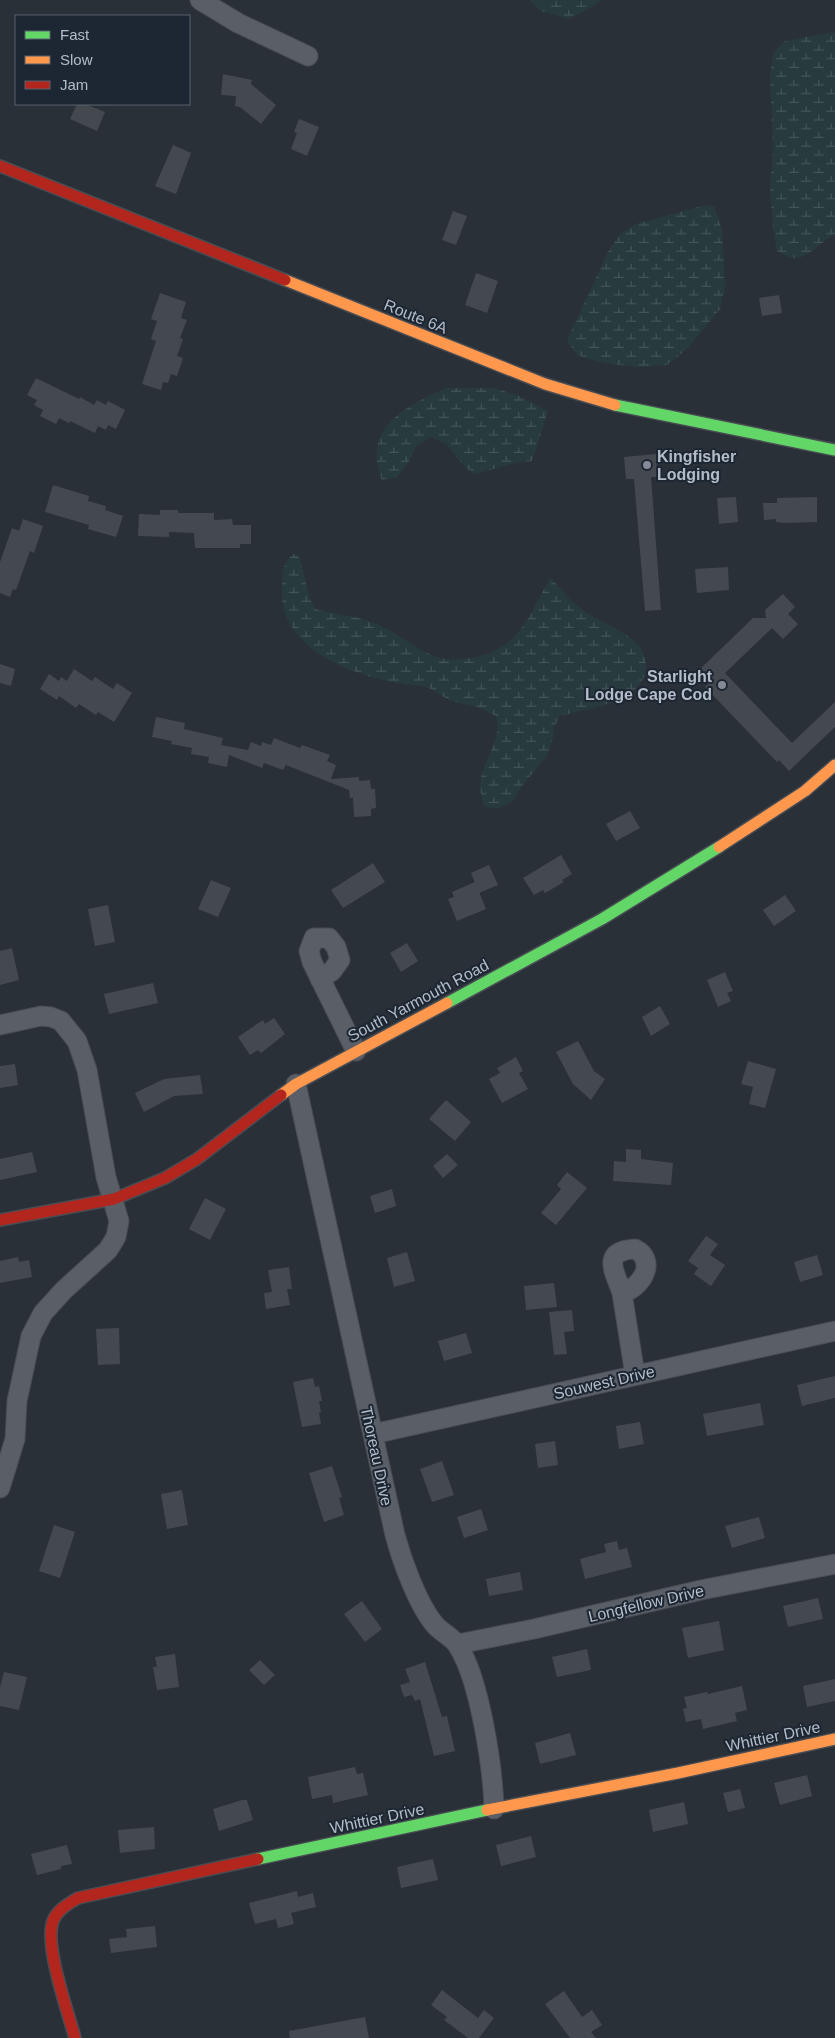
<svg xmlns="http://www.w3.org/2000/svg" width="835" height="2038" font-family="Arial,sans-serif">
	<defs>
		<pattern id="wetland-marsh" width="20" height="14" patternUnits="userSpaceOnUse" patternTransform="scale(1.25)"><rect width="20" height="14" fill="#273a3e"/><path d="M1 5h8M5 5V1M11 12h8M15 12V8" fill="none" stroke="#445559"/></pattern>
	</defs>
	<rect width="100%" height="100%" fill="#2a3038"/>
	<path fill="url(#wetland-marsh)" d="M530,0H602L590,8L569,19L541,11Z
		M832,32L835,33V234C812,247 804,269 777,251L773,228L770,188L773,149L770,74L774,52L785,41Z
		M706,205L714,207L722,230L725,287L720,309L687,349L667,365L637,367L604,363L577,355L567,340L608,252L619,235L636,224Z
		M445,388H494L519,396L548,411L532,461L515,463L475,474L466,468L446,444L431,437L417,445L407,465L396,478L382,480C361,428 405,407 445,388Z
		M294,554L298,555C306,573 305,592 315,609C337,615 361,616 381,626C399,634 413,647 431,655C455,666 498,656 515,636C531,619 538,597 551,578C561,589 572,603 584,611C602,623 623,629 638,645C644,651 645,657 646,666C646,702 586,709 560,716L554,727L553,738L547,756L522,786L513,801L497,809L484,806C483,799 479,790 480,783C483,758 503,741 496,716C489,713 482,709 475,706C466,704 457,703 449,700C442,696 436,691 429,688C416,683 400,685 387,681C343,671 281,645 282,592C282,576 281,564 294,554Z"/>
	<path fill="#444950" d="M223,74L252,80L251,84L276,105L261,124L240,107L235,106L236,96L221,95Z
		M77,104H85L105,112L97,131L70,119Z
		M299,119L319,127L307,156L291,149L297,133L294,132Z
		M173,145L191,153L176,194L155,186Z
		M453,211L467,216L456,245L442,240Z
		M476,273L498,281L487,313L465,305Z
		M160,293L186,302L181,318L187,320L180,338L183,339L177,356L183,358L177,376L171,374L168,383L163,382L161,390L142,384L156,341L151,339L157,321L151,319Z
		M779,295L782,313L762,316L759,298Z
		M36,378L79,399L80,397L94,405L97,400L106,405L108,401L125,410L116,429L108,425L106,430L98,426L95,433L70,421L69,423L59,418L56,424L40,416L43,410L34,405L37,400L27,395Z
		M656,454L657,477H651L661,610L645,611L634,479H626L624,457Z
		M53,485L89,496L88,501L106,506L105,510L123,516L116,537L88,529L89,525L45,512Z
		M736,497L738,522L719,524L717,498Z
		M817,497V522L784,523L776,522V519L764,520L763,503H777V498Z
		M160,510H178V513H214V520L232,519L233,525H251V544H240V548H195L194,533L169,532V537L138,536L139,514L160,515Z
		M23,519L43,526L34,553L30,551L16,590L13,589L10,597L0,593V562L12,528L19,531Z
		M728,567L729,590L697,593L695,569Z
		M783,594L795,607L788,614L798,624L783,639L772,628L725,673L792,743L835,702V727L789,771L779,760L777,762L705,687L710,682L699,670L753,618H766L765,610Z
		M0,664L15,669L11,686L0,683Z
		M74,669L92,681L95,677L113,689L117,683L132,693L114,722L98,712L96,715L79,704L76,708L59,696L57,700L40,689L49,674L59,681L61,677L67,681Z
		M156,717L185,723L184,729L223,738L221,745L248,750L251,742L261,746L262,742L271,745L274,738L300,748L302,745L330,755L327,761L336,765L331,779L359,777V781L370,780L371,789H375L376,808L371,809V816L354,817L353,798H350L349,790L286,765L283,770L264,763L262,768L229,755L227,767L208,763L209,757L191,754L192,748L171,744L172,741L152,737Z
		M630,811L640,828L616,841L606,824Z
		M561,855L572,874L562,880L564,882L545,893L543,890L534,895L523,878Z
		M373,863L385,882L343,908L331,890Z
		M489,865L498,885L479,893L471,873Z
		M211,880L231,888L218,917L198,909Z
		M475,882L486,909L457,921L448,899L454,897L452,892Z
		M785,895L796,911L774,926L763,910Z
		M108,905L115,942L95,946L88,909Z
		M407,943L418,961L401,972L390,953Z
		M12,948L19,980L0,985V951Z
		M725,972L733,991L727,993L731,1001L718,1007L707,980Z
		M153,983L158,1003L109,1014L104,994Z
		M660,1006L670,1024L651,1036L642,1017Z
		M274,1018L285,1034L261,1053L258,1050L250,1055L238,1037L263,1020L265,1024Z
		M578,1041L594,1071L605,1079L591,1100L573,1084L556,1052Z
		M516,1057L523,1071L519,1073L528,1089L502,1103L489,1079L500,1073L497,1068Z
		M748,1061L776,1069L765,1108L749,1104L753,1087L741,1084Z
		M15,1064L18,1085L0,1088V1066Z
		M200,1075L203,1094L174,1096L144,1112L135,1093L164,1079Z
		M446,1100L471,1122L455,1141L429,1119Z
		M626,1149L641,1150V1159L673,1163L671,1185L613,1181L614,1161L626,1162Z
		M32,1152L37,1172L0,1180V1159Z
		M447,1154L458,1165L443,1178L433,1166Z
		M567,1172L587,1188L556,1225L541,1213L561,1189L557,1185Z
		M392,1189L396,1206L375,1213L370,1196Z
		M205,1198L226,1209L210,1240L189,1229Z
		M706,1236L718,1244L710,1255L725,1265L711,1286L694,1274L698,1268L688,1261Z
		M407,1252L415,1281L394,1287L387,1258Z
		M817,1255L823,1275L800,1282L794,1262Z
		M18,1257L19,1262L29,1260L32,1277L0,1283V1261Z
		M289,1267L292,1289H287L290,1305L266,1309L264,1293L272,1292L268,1270Z
		M554,1283L557,1307L526,1310L524,1286Z
		M572,1310L574,1331L564,1332L567,1354L554,1355L549,1312Z
		M119,1328L120,1364L98,1365L96,1329Z
		M466,1333L472,1353L444,1361L438,1341Z
		M835,1376V1398L802,1406L797,1385Z
		M313,1378L315,1387L319,1386L322,1401H319L321,1412L319,1413L321,1424L302,1427L293,1382Z
		M760,1403L764,1425L707,1436L703,1414Z
		M640,1422L644,1444L619,1449L616,1426Z
		M555,1441L558,1465L538,1468L535,1444Z
		M442,1461L454,1495L432,1502L420,1469Z
		M332,1466L342,1497L339,1498L344,1515L324,1522L309,1473Z
		M182,1490L188,1525L167,1529L161,1494Z
		M481,1509L488,1530L464,1538L457,1517Z
		M759,1517L765,1538L732,1548L725,1526Z
		M54,1525L75,1532L60,1578L39,1571Z
		M617,1541L619,1550L627,1548L632,1567L585,1579L580,1559L606,1552L604,1544Z
		M520,1572L523,1590L489,1596L486,1579Z
		M818,1598L823,1619L788,1627L783,1606Z
		M362,1601L382,1629L365,1642L344,1614Z
		M719,1621L724,1650L688,1658L682,1628Z
		M587,1649L591,1670L557,1677L552,1657Z
		M175,1654L179,1687L157,1690L153,1667H157L155,1657Z
		M260,1660L275,1675L264,1685L249,1670Z
		M425,1662L442,1717L447,1716L455,1751L434,1756L420,1699L415,1701L412,1695L404,1697L400,1685L410,1682L405,1669Z
		M4,1672L27,1677L19,1710L0,1706V1687Z
		M835,1679V1701L807,1707L803,1686Z
		M742,1686L747,1710L735,1713L737,1721L703,1729L701,1719L686,1722L683,1709L687,1708L684,1697L707,1692L708,1694Z
		M570,1733L576,1755L540,1764L535,1743Z
		M355,1767L357,1774L363,1773L368,1795L333,1803L332,1795L312,1799L308,1777Z
		M807,1775L812,1796L780,1805L774,1783Z
		M740,1789L745,1808L728,1812L723,1793Z
		M242,1800H247L253,1820L219,1831L213,1809Z
		M684,1802L688,1824L653,1832L649,1810Z
		M154,1827L155,1849L120,1853L118,1830Z
		M531,1836L536,1857L501,1866L496,1845Z
		M67,1845L72,1864L61,1866V1869L37,1875L31,1854Z
		M433,1859L438,1880L401,1888L397,1867Z
		M297,1891L298,1897L313,1893L316,1907L291,1913L294,1924L278,1928L276,1919L255,1924L249,1903Z
		M155,1926L157,1947L111,1953L109,1939L127,1937L126,1929Z
		M442,1990L478,2018L484,2010L494,2018L479,2038H468L444,2020L447,2017L431,2005Z
		M564,1991L582,2017L592,2010L602,2025L591,2032L596,2038H570L545,2004Z
		M365,2017L369,2038H290L289,2031Z"/>
	<g fill="none" stroke-linecap="round" stroke-linejoin="round">
		<defs>
			<path id="street" d="M200,0L238,23L308,56
				M320,979L332,971L340,960L336,947L329,938H314L309,951L312,962L356,1051
				M0,1025L41,1016L51,1017L61,1021L77,1041L87,1070L106,1177L119,1221L116,1237L108,1250L64,1290L43,1313L31,1336L17,1401L15,1439L0,1488
				M296,1084L395,1535C402,1561 418,1605 435,1625C442,1633 453,1637 458,1646C480,1680 493,1769 494,1809
				M635,1249C657,1260 643,1287 622,1293C615,1272 600,1251 635,1249Z
				M622,1293L635,1375
				M373,1434L835,1331
				M458,1644L534,1629L701,1590L835,1564"/>
			<path id="fast" d="M615,405L835,450
				M447,1003L602,919L719,847
				M258,1859L487,1810"/>
			<path id="slow" d="M285,280L545,384L615,405
				M719,847L805,791L835,765
				M281,1095L296,1084L447,1003
				M487,1810L678,1773L835,1739"/>
			<path id="jam" d="M0,166L285,280
				M0,1220L114,1199L165,1178L197,1159L281,1095
				M75,2038C68,2012 44,1945 53,1921C57,1910 68,1904 78,1898L258,1859"/>
		</defs>
		<use href="#street" stroke="#484c53" stroke-width="21"/>
		<use href="#fast" stroke="#484c53" stroke-width="14"/>
		<use href="#slow" stroke="#484c53" stroke-width="14"/>
		<use href="#jam" stroke="#484c53" stroke-width="14"/>
		<use href="#street" stroke="#5a5e66" stroke-width="19"/>
		<use href="#fast" stroke="#63d668" stroke-width="11"/>
		<use href="#slow" stroke="#ff974d" stroke-width="11"/>
		<use href="#jam" stroke="#b3261e" stroke-width="11"/>
	</g>
	<g fill="#848b96" stroke="#1d2633" stroke-width="2">
		<circle cx="647" cy="465" r="5"/>
		<circle cx="722" cy="685" r="5"/>
	</g>
	<g text-anchor="middle" stroke-width="4" stroke-linejoin="round" paint-order="stroke">
		<g font-size="16" fill="#b4bcc9" stroke="#1d2633">
			<text transform="translate(416 316) rotate(22)" y="6">Route 6A</text>
			<text transform="translate(418 1000) rotate(-28)" y="6">South Yarmouth Road</text>
			<text transform="translate(604 1382) rotate(-13)" y="6">Souwest Drive</text>
			<text transform="translate(377 1456) rotate(78)" y="6">Thoreau Drive</text>
			<text transform="translate(646 1603) rotate(-13)" y="6">Longfellow Drive</text>
			<text transform="translate(773 1736) rotate(-12)" y="6">Whittier Drive</text>
			<text transform="translate(377 1818) rotate(-12)" y="6">Whittier Drive</text>
		</g>
		<g font-size="16" font-weight="bold" fill="#b4bcc9" stroke="#1d2633" text-anchor="start">
			<text x="657" y="462">Kingfisher<tspan x="657" dy="18">Lodging</tspan></text>
			<text x="712" y="682" text-anchor="end">Starlight<tspan x="712" dy="18">Lodge Cape Cod</tspan></text>
		</g>
	</g>
	<rect x="15" y="15" width="175" height="90" fill="#1d2633" stroke="#59626f"/>
	<rect x="25" y="31" width="25" height="8" fill="#63d668" stroke="#59626f"/>
	<text x="60" y="40" font-size="15" fill="#b4bcc9">Fast</text>
	<rect x="25" y="56" width="25" height="8" fill="#ff974d" stroke="#59626f"/>
	<text x="60" y="65" font-size="15" fill="#b4bcc9">Slow</text>
	<rect x="25" y="81" width="25" height="8" fill="#b3261e" stroke="#59626f"/>
	<text x="60" y="90" font-size="15" fill="#b4bcc9">Jam</text>
</svg>
